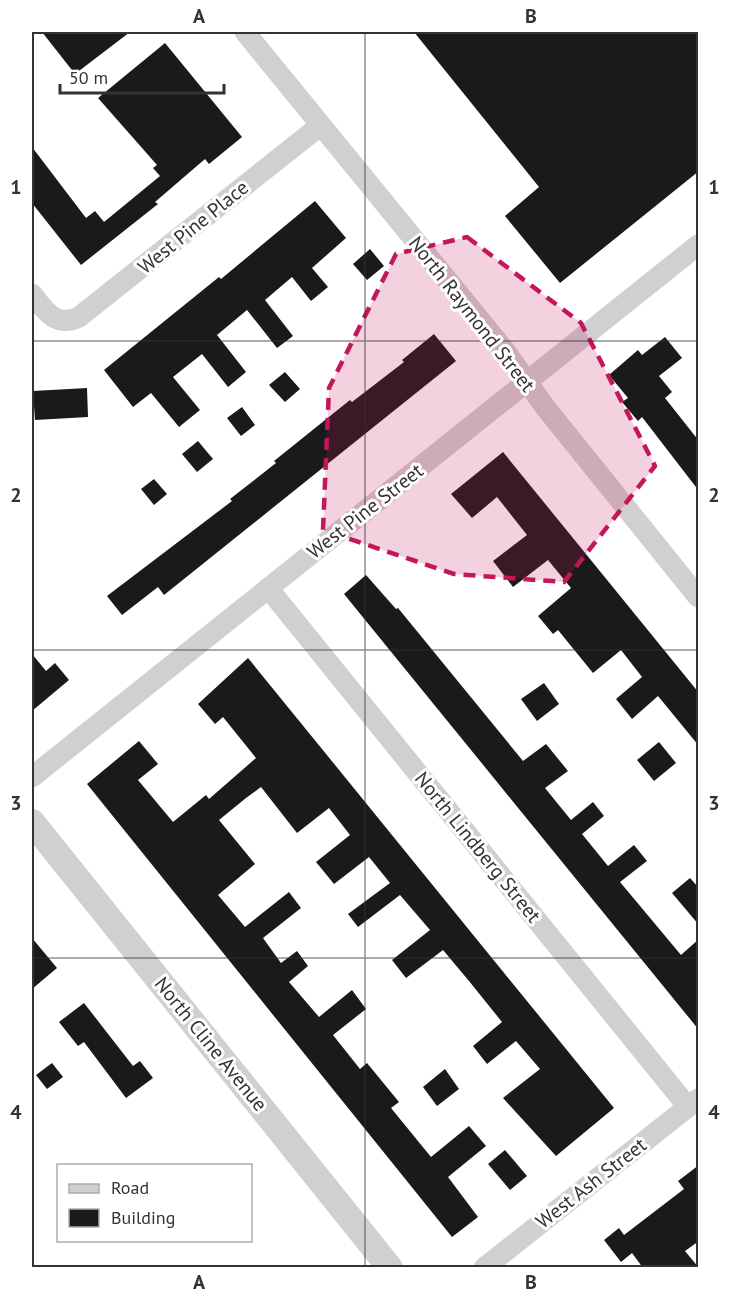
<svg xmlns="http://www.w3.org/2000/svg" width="730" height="1299" font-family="'PT Sans',sans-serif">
	<rect width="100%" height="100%" fill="#fff"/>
	<path fill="#1a1a1a" d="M42,32H130L75,74Z
		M414,32H699V171L560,283L505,216L539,187Z
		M165,43L242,137L209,164L205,159L155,202L158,204L81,265L32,203V147L86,218L95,211L104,222L160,176L153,168L157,165L98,98Z
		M315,201L346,238L312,268L328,287L311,301L292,277L265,300L293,336L277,348L247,310L217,335L246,372L228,387L202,354L173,377L200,410L179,427L151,393L133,407L104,370L219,277L221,279Z
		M370,249L384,266L367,280L353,264Z
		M434,334L456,361L164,595L158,587L122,615L107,596L232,501L230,499L276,463L274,461L350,400L352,402L404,362L402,360Z
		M665,337L682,358L659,376L672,392L665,398L699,441V491L642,417L638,421L622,402L628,398L609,375L638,350L642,355Z
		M285,372L300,389L285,402L269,385Z
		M87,388L88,417L35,420L33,391Z
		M242,407L255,425L241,436L227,418Z
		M198,441L213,459L197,472L182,454Z
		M503,452L699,693V746L658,696L632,719L616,699L642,677L621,650L593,673L558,630L553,634L538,616L571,588L548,560L513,587L493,561L527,535L497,497L472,518L451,494Z
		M154,479L167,494L154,505L141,489Z
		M366,575L396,609L398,608L523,761L546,744L568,771L545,788L571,820L593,802L604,816L582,834L608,866L634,845L647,861L620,882L681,955L699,939V1030L344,594Z
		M32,654L46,671L55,663L69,680L32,711Z
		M248,658L614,1108L556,1156L503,1098L540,1069L516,1041L487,1064L473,1046L502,1022L469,981L443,950L406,978L392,960L430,930L400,895L358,927L348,914L390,883L369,857L334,884L316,862L350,835L329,808L297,833L261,787L246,798L219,820L255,864L218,895L245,927L289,892L301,908L263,938L281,963L297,951L308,966L289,982L319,1017L352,990L366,1009L333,1035L360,1069L367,1063L399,1102L391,1108L431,1157L469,1126L486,1146L448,1177L478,1217L452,1237L87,784L139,741L158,764L138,780L173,822L206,795L209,799L256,758L223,717L215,724L198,704Z
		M544,683L559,704L537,721L521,699Z
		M659,742L676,763L654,781L637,760Z
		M690,878L699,888V925L672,893Z
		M32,938L57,968L32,989Z
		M84,1003L133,1066L140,1061L153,1078L126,1098L84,1042L78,1046L59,1022Z
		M52,1063L63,1077L47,1089L36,1075Z
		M445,1069L459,1089L437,1106L423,1087Z
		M505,1150L527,1176L510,1190L488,1164Z
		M699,1165V1241L685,1251L699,1268H643L632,1253L621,1262L604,1240L619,1228L624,1235L684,1189L678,1181Z"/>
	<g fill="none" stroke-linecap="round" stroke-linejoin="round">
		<path stroke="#d0d0d0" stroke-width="21" d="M245,32L506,352L545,407L698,597
			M32,294C45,311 56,328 79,317L321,125
			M268,588L688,1107
			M32,777L698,245
			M484,1268L698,1099"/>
		<path stroke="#d0d0d0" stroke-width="26" d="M32,822L390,1268"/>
	</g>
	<path fill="#c2185b" fill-opacity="0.2" stroke="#c2185b" stroke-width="4.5" stroke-dasharray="12 8" stroke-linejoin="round" d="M467,237L581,323L655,466L564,582L454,574L323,530L329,388L396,254Z"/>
	<path fill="none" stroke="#333" stroke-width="1.5" stroke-opacity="0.55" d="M365,32V1268M32,341H698M32,650H698M32,958H698"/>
	<g text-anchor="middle" stroke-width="6" stroke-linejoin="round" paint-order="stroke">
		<g font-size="20" fill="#333" stroke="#fff">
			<text transform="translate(193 227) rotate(-39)" y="7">West Pine Place</text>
			<text transform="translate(472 314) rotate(52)" y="7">North Raymond Street</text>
			<text transform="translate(365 511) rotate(-38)" y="7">West Pine Street</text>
			<text transform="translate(478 847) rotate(51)" y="7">North Lindberg Street</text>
			<text transform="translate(211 1044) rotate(51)" y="7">North Cline Avenue</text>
			<text transform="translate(591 1183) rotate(-38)" y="7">West Ash Street</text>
		</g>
	</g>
	<rect width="730" height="1299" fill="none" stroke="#ffffff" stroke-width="66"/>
	<rect x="57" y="1164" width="195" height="78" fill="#ffffff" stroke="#adadad" stroke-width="1.5"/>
	<rect x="69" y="1184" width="30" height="9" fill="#d0d0d0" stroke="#adadad" stroke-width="1.5"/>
	<text x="111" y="1194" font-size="18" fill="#333333">Road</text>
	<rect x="69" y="1209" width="30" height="18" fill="#1a1a1a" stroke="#adadad" stroke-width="1.5"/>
	<text x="111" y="1224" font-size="18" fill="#333333">Building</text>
	<path d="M60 84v9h164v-9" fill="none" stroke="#333333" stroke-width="3"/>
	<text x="69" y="84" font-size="18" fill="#333333" stroke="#ffffff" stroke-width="4.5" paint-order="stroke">50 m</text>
	<rect x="33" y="33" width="664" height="1233" fill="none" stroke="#333" stroke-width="2"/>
	<g font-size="20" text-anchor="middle" font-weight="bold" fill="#333">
		<text x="199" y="23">A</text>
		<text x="531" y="23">B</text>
		<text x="16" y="194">1</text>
		<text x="714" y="194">1</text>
		<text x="16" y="502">2</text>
		<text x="714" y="502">2</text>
		<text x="16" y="810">3</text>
		<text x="714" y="810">3</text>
		<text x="16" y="1119">4</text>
		<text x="714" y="1119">4</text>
		<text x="199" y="1289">A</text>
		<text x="531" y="1289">B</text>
	</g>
</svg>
